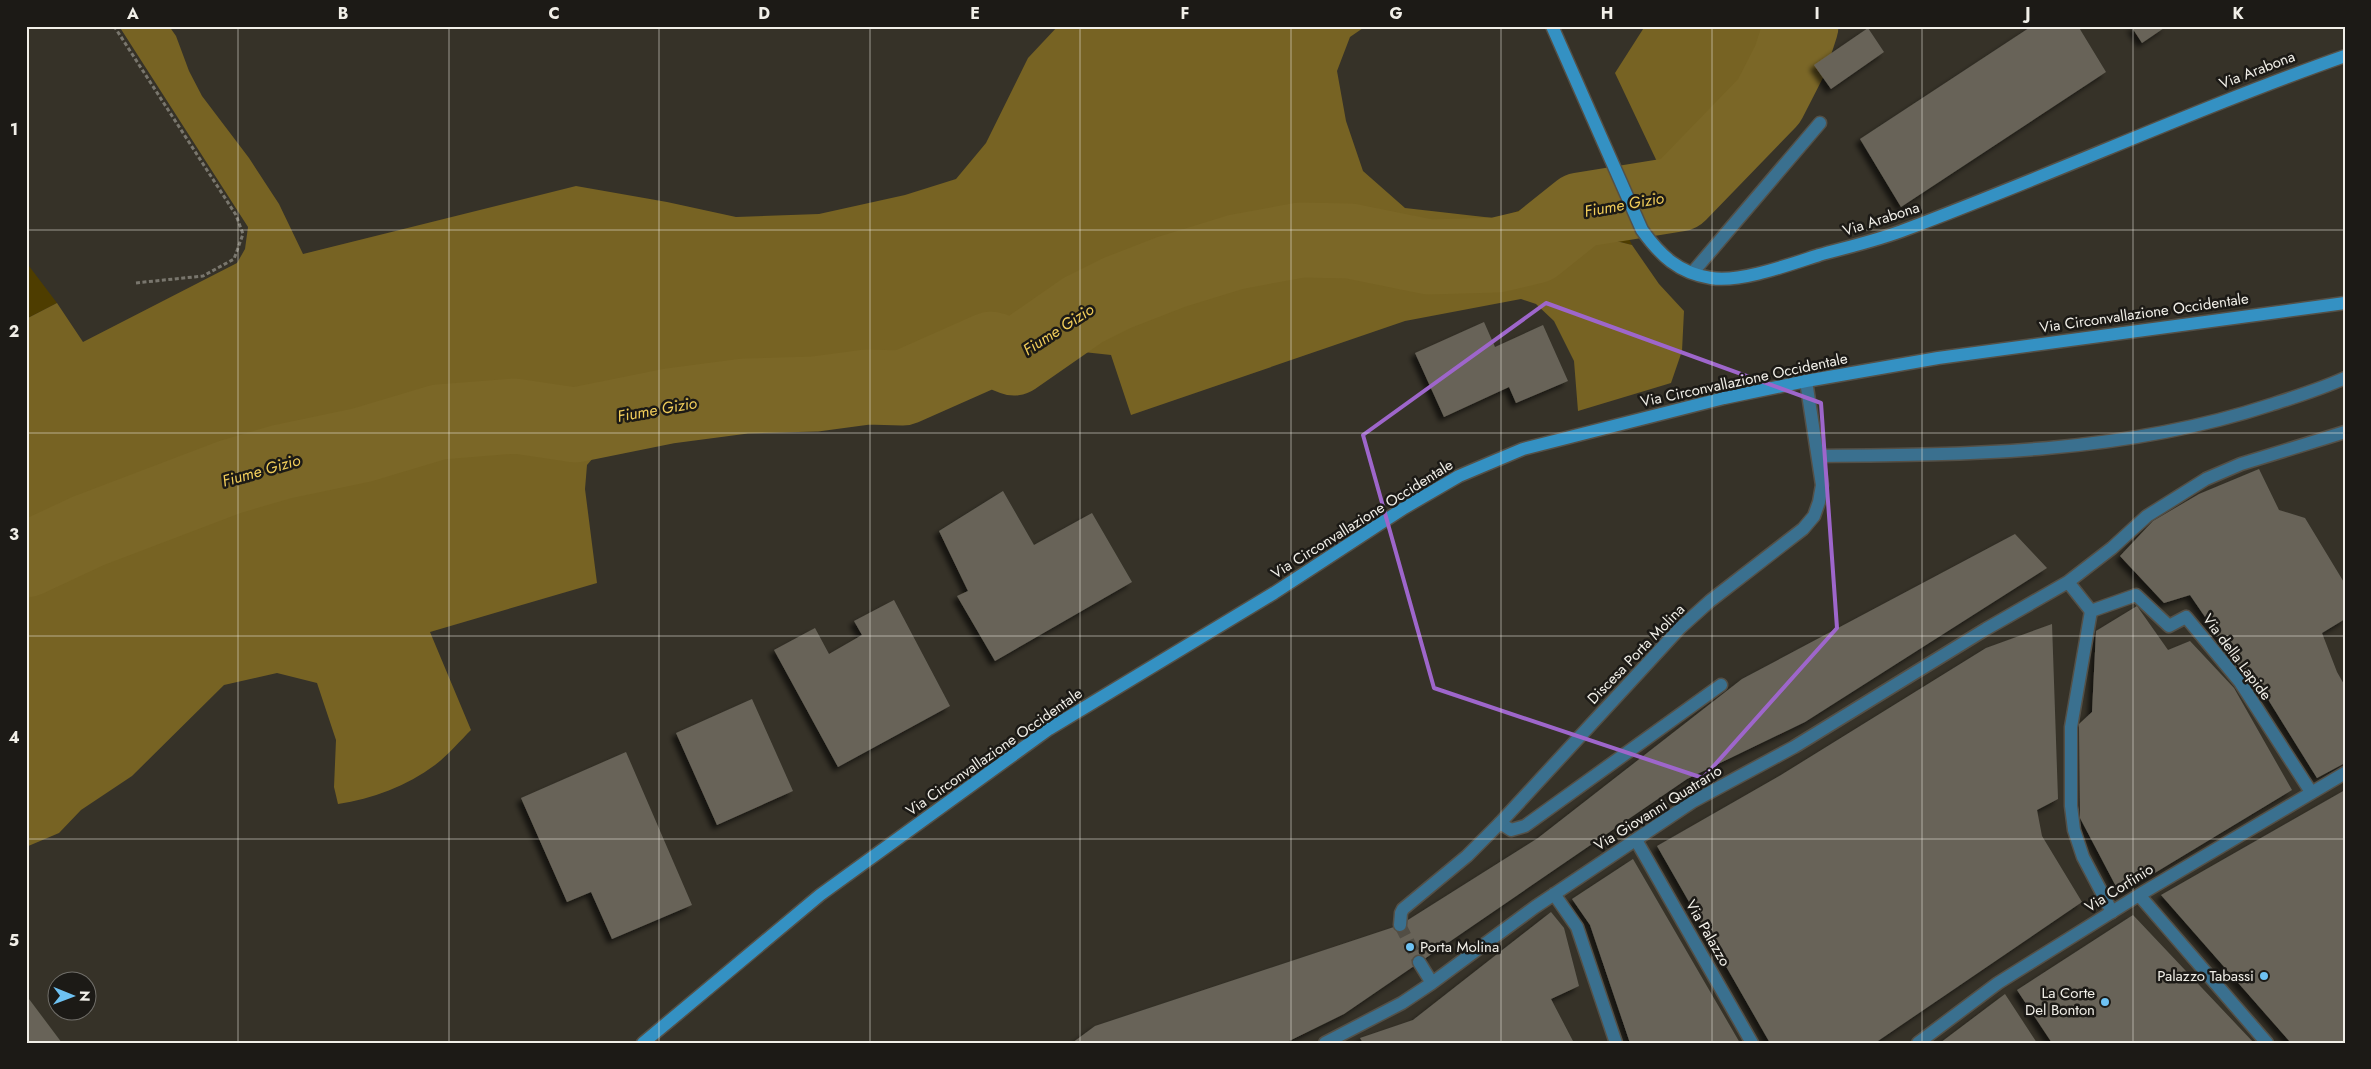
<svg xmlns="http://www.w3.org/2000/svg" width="2371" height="1069" font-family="Jost,sans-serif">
	<defs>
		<filter id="shadow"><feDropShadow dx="-4.5" dy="4.5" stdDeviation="2.5" flood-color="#0009"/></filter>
	</defs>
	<rect width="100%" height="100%" fill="#363228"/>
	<path fill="#4e3d00" d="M1602,180L1632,245L1529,219L1499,218Z
		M26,262L57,303L26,319Z"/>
	<path fill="#776323" d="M119,26H169L176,36L189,71L202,96L249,158L279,204L303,254L576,186L667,202L736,217L819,214L905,195L956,179L986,143L1028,58L1058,26H1366L1350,37L1337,71L1346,121L1363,171L1405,208L1493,218L1529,219L1632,245L1659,284L1684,311L1682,351L1671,383L1578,411L1574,361L1554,321L1536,304L1521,299L1405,321L1131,415L1111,355L1065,350L955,396L910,403L851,400L695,415L670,434L635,432L606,443L587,465L585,489L597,583L430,632L471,730C460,741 448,755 435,765C407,786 372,799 338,804L334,787L336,740L317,683L277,673L224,685L132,776L81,810L59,833L26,847V319L57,303L83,342L237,263L245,249L248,227Z
		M1645,26H1837L1825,39L1776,115L1687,225L1615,73Z"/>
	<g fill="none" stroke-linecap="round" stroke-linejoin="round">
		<path stroke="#7b6727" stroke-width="75" d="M26,560L88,531L230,477L281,462L362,445L439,422L515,416L575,425L669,406L745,396L815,394L867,387L903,388L991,349L1014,358L1083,310L1117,293L1171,272L1236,252L1301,240L1350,241L1429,257L1497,255L1535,246L1580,210L1679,194L1769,101L1790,60L1801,26"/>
	</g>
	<path fill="#686459" filter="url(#shadow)" d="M2032,26H2078L2106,72L1901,207L1860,139Z
		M2131,26H2167L2142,43Z
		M1868,28L1884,52L1831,89L1814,65Z
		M1484,322L1495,347L1543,325L1568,381L1516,403L1509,387L1444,417L1415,353Z
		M2259,469L2279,510L2305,518L2345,584V619L2322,633L2337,672L2345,686V763L2317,778L2256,680L2251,684L2190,595L2164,603L2120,556L2153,521L2199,494Z
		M1003,491L1034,545L1092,513L1132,582L995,661L957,596L968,591L939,531Z
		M2015,534L2047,568L1805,722L1687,779L1344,1014L1285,1043H1072L1095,1026L1400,925L1538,838L1742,679Z
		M894,600L950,706L838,767L774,650L815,628L829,654L862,635L854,621Z
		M2137,606L2168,650L2190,641L2234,688L2292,790L2120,894L2080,818L2079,724L2092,712L2096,631Z
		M2052,624L2058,799L2037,810L2042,836L2082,902L1875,1043H1770L1657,846L1781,775L1986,648Z
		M752,699L793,791L717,825L676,733Z
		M626,752L692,905L612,939L591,892L567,902L521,798Z
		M2345,790V1043H2291L2161,895Z
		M1633,859L1740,1043H1630L1590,925L1572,899Z
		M1551,912L1564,928L1579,986L1551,999L1574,1043H1363L1360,1038L1413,1020Z
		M2133,915L2254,1043H2052L2017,990Z
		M2005,994L2037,1043H1940Z
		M26,995L62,1043H26Z"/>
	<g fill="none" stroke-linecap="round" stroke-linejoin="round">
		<path stroke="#524e45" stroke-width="12" stroke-dasharray="12 6" stroke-linecap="butt" d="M1400,925L1419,962"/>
		<defs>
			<path id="service" d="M1693,272L1820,123
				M2091,611L2071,727V806L2074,830L2083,857L2112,912
				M1500,823L1511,830L1525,826L1721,685"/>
			<path id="pedestrian" d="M1819,456C1971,455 2124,453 2270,405C2295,397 2321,389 2345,378"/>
			<path id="minor" d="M2068,582L2091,611L2136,595L2169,626L2186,617L2240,682L2311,792
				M1636,840L1752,1043
				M1554,894L1577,927L1616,1043
				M2139,895L2267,1043
				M1400,925L1401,913L1403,909L1467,856L1500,823L1680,628L1710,601L1803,529L1814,516L1819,502L1822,485L1806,381
				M1419,962L1432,983
				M1325,1043L1402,1003L1432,983L1535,907L1692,802L1794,747L1986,629L2068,582L2112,548L2147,516L2206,479L2241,464L2345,432
				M1918,1043L1998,983L2139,895L2345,773"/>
			<path id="secondary" d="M1552,26L1642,230C1660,255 1678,273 1711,278C1740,283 1791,264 1819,255C1848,247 1879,240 1907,229C2054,174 2197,108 2345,56
				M643,1043L820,895L1049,729L1274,593L1404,508L1459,476L1523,449L1724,398L1806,381L1938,358L2345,303"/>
		</defs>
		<use href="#service" stroke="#545047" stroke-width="15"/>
		<use href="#pedestrian" stroke="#545047" stroke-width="15"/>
		<use href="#minor" stroke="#545047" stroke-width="15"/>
		<use href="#secondary" stroke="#545047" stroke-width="15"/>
		<path stroke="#79766d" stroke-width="3" stroke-dasharray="4 2.5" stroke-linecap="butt" d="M114,26L236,215L243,234L234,259L203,276L135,283"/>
		<use href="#service" stroke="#3a708f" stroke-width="12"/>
		<use href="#pedestrian" stroke="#3a708f" stroke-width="12"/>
		<use href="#minor" stroke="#3a708f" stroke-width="12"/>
		<use href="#secondary" stroke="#3491c3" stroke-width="12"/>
	</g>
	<path fill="none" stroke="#9e66cb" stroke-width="4" stroke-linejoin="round" d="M1546,303L1821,403L1837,628L1703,778L1434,688L1363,435Z"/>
	<path fill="none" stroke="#f1efe8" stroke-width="1" stroke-opacity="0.55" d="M238,26V1043M449,26V1043M659,26V1043M870,26V1043M1080,26V1043M1291,26V1043M1501,26V1043M1712,26V1043M1922,26V1043M2133,26V1043M26,230H2345M26,433H2345M26,636H2345M26,839H2345"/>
	<g fill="#6ec2f3" stroke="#1c1a16" stroke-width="2">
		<circle cx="1410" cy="947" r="5"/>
		<circle cx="2264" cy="976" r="5"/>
		<circle cx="2105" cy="1002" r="5"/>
	</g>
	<g text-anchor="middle" stroke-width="5" stroke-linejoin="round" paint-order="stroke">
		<g font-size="15" fill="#f1efe8" stroke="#1c1a16">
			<text transform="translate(2257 70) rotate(-21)" y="5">Via Arabona</text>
			<text transform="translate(1881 219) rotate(-18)" y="5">Via Arabona</text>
			<text transform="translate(2144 313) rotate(-8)" y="5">Via Circonvallazione Occidentale</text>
			<text transform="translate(1744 380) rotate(-12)" y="5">Via Circonvallazione Occidentale</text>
			<text transform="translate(1362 519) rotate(-32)" y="5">Via Circonvallazione Occidentale</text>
			<text transform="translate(1636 654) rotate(-46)" y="5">Discesa Porta Molina</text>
			<text transform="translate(2237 657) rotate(53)" y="5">Via della Lapide</text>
			<text transform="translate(994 752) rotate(-35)" y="5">Via Circonvallazione Occidentale</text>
			<text transform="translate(1658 808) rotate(-32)" y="5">Via Giovanni Quatrario</text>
			<text transform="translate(2119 888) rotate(-32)" y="5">Via Corfinio</text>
			<text transform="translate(1708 933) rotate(60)" y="5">Via Palazzo</text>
		</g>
		<g font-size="15" fill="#f1efe8" stroke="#1c1a16" text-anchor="end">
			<text x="1420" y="952" text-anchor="start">Porta Molina</text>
			<text x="2254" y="981">Palazzo Tabassi</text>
			<text x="2095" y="998">La Corte<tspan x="2095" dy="17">Del Bonton</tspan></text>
		</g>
		<g font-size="16" font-style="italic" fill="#f1cd5a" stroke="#1c1a16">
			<text transform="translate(1624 204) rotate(-10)" y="6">Fiume Gizio</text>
			<text transform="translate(1058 329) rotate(-33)" y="6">Fiume Gizio</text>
			<text transform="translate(657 409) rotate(-10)" y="6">Fiume Gizio</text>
			<text transform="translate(261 470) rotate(-16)" y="6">Fiume Gizio</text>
		</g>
	</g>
	<rect width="2371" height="1069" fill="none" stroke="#1c1a16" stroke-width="55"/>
	<g transform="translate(72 996) rotate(91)"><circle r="24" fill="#1c1a16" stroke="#716f6a"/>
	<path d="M0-4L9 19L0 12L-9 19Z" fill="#6ec2f3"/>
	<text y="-8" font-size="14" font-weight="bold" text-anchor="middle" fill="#f1efe8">N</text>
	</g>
	<rect x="28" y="28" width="2316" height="1014" fill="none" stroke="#f1efe8" stroke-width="2"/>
	<g font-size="16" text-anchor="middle" font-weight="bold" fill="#f1efe8">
		<text x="133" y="19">A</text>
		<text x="343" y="19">B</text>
		<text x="554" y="19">C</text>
		<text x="764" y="19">D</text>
		<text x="975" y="19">E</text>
		<text x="1185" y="19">F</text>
		<text x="1396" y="19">G</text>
		<text x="1607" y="19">H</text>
		<text x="1817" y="19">I</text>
		<text x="2028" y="19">J</text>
		<text x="2238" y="19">K</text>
		<text x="14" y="135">1</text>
		<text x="14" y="337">2</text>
		<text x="14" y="540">3</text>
		<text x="14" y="743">4</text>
		<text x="14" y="946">5</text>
	</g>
</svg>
